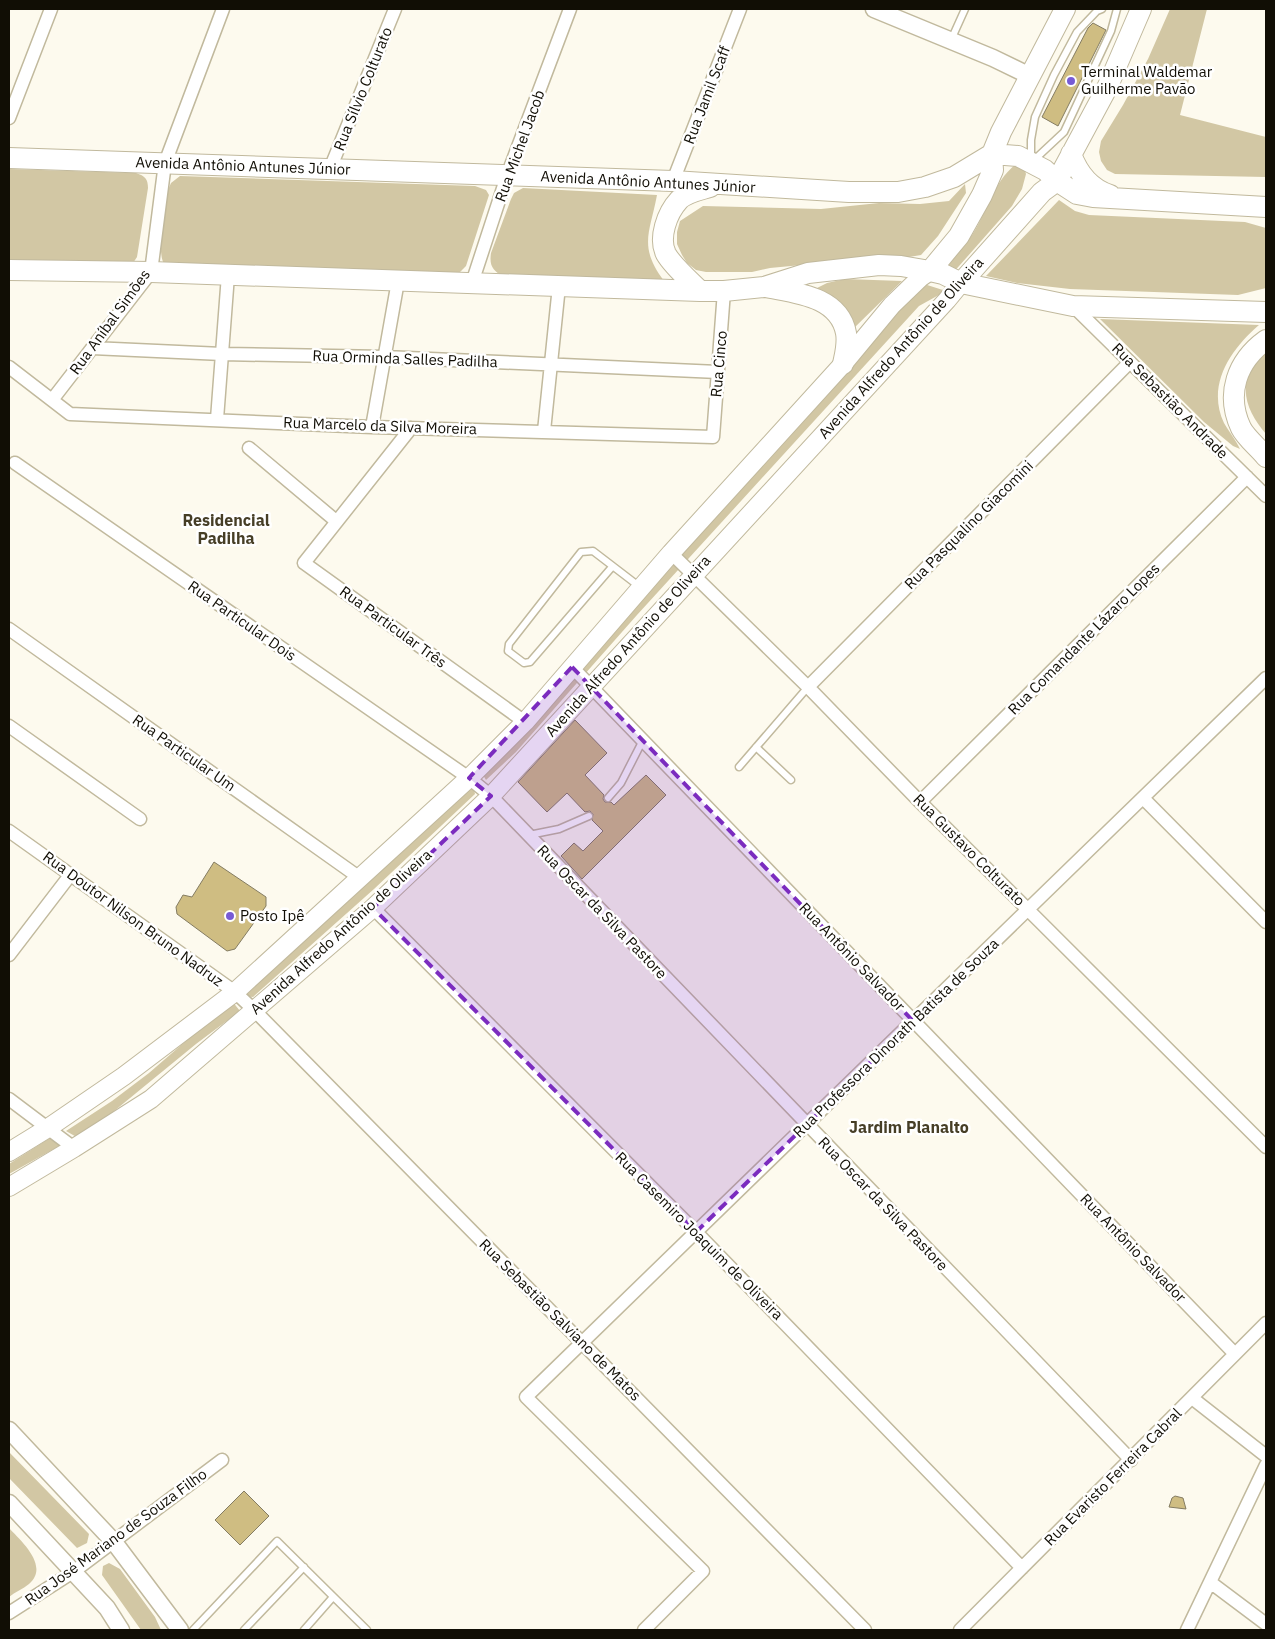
<svg xmlns="http://www.w3.org/2000/svg" width="1275" height="1639" font-family="'IBM Plex Sans',sans-serif">
	<rect width="100%" height="100%" fill="#fdfaee"/>
	<path fill="#d2c7a4" d="M1170,9H1207L1180,115L1266,137V177L1115,174L1107,170L1101,161L1099,152L1101,141L1123,105L1148,59Z
		M1016,164L1024,167L1026,174L1022,189L1012,206L952,274L945,268C953,258 963,248 970,238C987,214 992,183 1016,164Z
		M9,169L136,173C145,176 148,179 148,188L137,257L133,263L9,261Z
		M180,176L475,186L486,190L489,195L466,266L459,273L165,265C155,254 166,206 168,190L171,183Z
		M965,184L966,193L938,236L921,255L903,258L886,257L770,268L752,272H706L696,270L687,263L682,255L677,244V232L680,221L703,206L821,209L879,203L920,204L949,201Z
		M523,188L657,195C650,233 638,246 664,281L504,277C493,271 489,266 491,253L511,199L514,193Z
		M1059,200L1075,211L1089,215L1245,222L1266,228V288L1238,295L1070,289L1017,283L986,276Z
		M845,279L902,281L852,330L813,290L827,283Z
		M924,284L946,291L919,306L637,615L516,752L486,780L483,775L613,627L899,310Z
		M1100,319L1259,325C1231,349 1206,385 1224,423C1229,432 1236,440 1240,449L1233,446L1204,422Z
		M1266,350V434C1251,416 1240,397 1249,372C1252,365 1261,357 1266,350Z
		M469,787L474,789L475,794L374,889L253,997L244,996L242,991Z
		M232,1001L240,1011L196,1044L80,1139L66,1131L112,1101L149,1073Z
		M53,1136L61,1145L9,1174V1164Z
		M9,1452L89,1534L87,1543L77,1548L9,1478Z
		M9,1528C21,1541 50,1566 29,1584C23,1589 15,1592 9,1597Z
		M109,1563L120,1569L155,1617L161,1630H141L102,1575L103,1566Z"/>
	<path fill="#cfbd82" stroke="#847c62" d="M1093,23L1106,30L1058,126L1042,117L1088,28Z
		M575,720L607,753L585,775L604,795L603,799L605,802H611L614,805L646,775L666,795L582,879L561,856L574,843L583,851L603,831L592,820L593,814L590,811L585,812L567,793L547,812L518,782Z
		M214,862L266,897V906L235,949L227,951L177,914L176,907L183,895L192,897Z
		M244,1491L269,1516L240,1545L215,1520Z
		M1175,1496L1183,1498L1186,1509L1169,1507L1172,1498Z"/>
	<g fill="none" stroke-linecap="round" stroke-linejoin="round">
		<defs>
			<path id="service" d="M951,40L965,9
				M1031,159V140L1035,117L1054,75L1077,32L1097,11L1102,9
				M1034,160L1064,132L1111,31L1117,9
				M612,567L530,662L524,663L508,651L509,644L581,552L593,551L640,587
				M756,747L791,780
				M739,767L808,687
				M608,798L621,783L643,740
				M529,835L559,829L589,816
				M193,1630L277,1541L367,1630
				M244,1630L304,1567
				M304,1630L333,1597"/>
			<path id="minor" d="M9,118L51,9
				M330,169L395,9
				M673,181L740,9
				M472,283L507,176L570,9
				M1073,306L1266,496
				M92,348L222,354L385,357L718,372
				M9,367L70,414L372,427L713,437L724,291
				M52,400L151,272L165,163L223,9
				M217,419L228,275
				M372,427L398,281
				M411,428L304,563L525,722
				M544,431L559,286
				M249,448L336,521
				M15,463L469,778L491,796L1131,1460
				M671,553L808,687L920,802L1266,1147
				M9,629L360,878
				M572,667L1235,1354
				M808,687L1130,362
				M9,726L140,819
				M1143,798L1266,922
				M920,802L1247,477
				M9,831L235,992L254,1010L865,1630
				M373,908L696,1232L1022,1568
				M9,955L71,874
				M9,1099L74,1148
				M1192,1398L1266,1456
				M1210,1582L1266,1624
				M9,1613L73,1572L222,1460
				M644,1630L703,1571L526,1397L1266,678
				M960,1630L1266,1323
				M1187,1630L1266,1465"/>
			<path id="tertiary" d="M874,9L993,58L1030,76
				M9,1430L114,1542L180,1630
				M9,1503L107,1608L121,1630"/>
			<path id="secondary" d="M9,1152L48,1128L124,1076L235,992L469,778L525,722L671,553L843,364L892,305L920,278L930,271
				M9,1187L74,1148L151,1099L373,908L491,796L947,300L961,283"/>
			<path id="primary" d="M1071,154C1078,173 1091,189 1110,195
				M9,158L673,181L849,192H898L925,187L954,177L992,154L1018,156L1045,170L1057,181L1077,194L1093,197L1266,207
				M9,270L151,272L700,291H724L764,287L808,273L879,265L901,266L930,271L943,274L961,283L1073,306L1266,312
				M930,271L959,236L982,195L993,170L992,154L1001,132L1065,9
				M961,283L1042,192L1057,181L1107,88L1141,9
				M766,287C795,293 839,296 846,333C848,344 845,354 843,364
				M700,291C691,282 672,265 666,254C658,238 667,213 679,200C687,192 700,190 710,187
				M1266,340C1237,361 1225,394 1241,428C1246,438 1259,448 1266,457"/>
		</defs>
		<use href="#service" stroke="#c1b99d" stroke-width="9"/>
		<use href="#minor" stroke="#c1b99d" stroke-width="15"/>
		<use href="#tertiary" stroke="#c1b99d" stroke-width="19"/>
		<use href="#secondary" stroke="#c1b99d" stroke-width="20"/>
		<use href="#primary" stroke="#c1b99d" stroke-width="22"/>
		<use href="#service" stroke="#fff" stroke-width="6"/>
		<use href="#minor" stroke="#fff" stroke-width="12"/>
		<use href="#tertiary" stroke="#fff" stroke-width="16"/>
		<use href="#secondary" stroke="#fff" stroke-width="18"/>
		<use href="#primary" stroke="#fff" stroke-width="20"/>
	</g>
	<path fill="#7b2cbf" fill-opacity="0.2" stroke="#7b2cbf" stroke-width="4" stroke-dasharray="10 6" stroke-linejoin="round" d="M572,667L913,1021L696,1232L373,908L491,796L469,778Z"/>
	<g fill="#775bd5" stroke="#fff" stroke-width="2">
		<circle cx="1071" cy="81" r="5"/>
		<circle cx="230" cy="916" r="5"/>
	</g>
	<g text-anchor="middle" stroke-width="5" stroke-linejoin="round" paint-order="stroke">
		<g font-size="15" fill="#110e05" stroke="#fff" text-anchor="start">
			<text x="1081" y="77">Terminal Waldemar<tspan x="1081" dy="17">Guilherme Pavão</tspan></text>
			<text x="240" y="921">Posto Ipê</text>
		</g>
		<g font-size="15" fill="#110e05" stroke="#fff">
			<text transform="translate(363 89) rotate(-68)" y="5">Rua Sílvio Colturato</text>
			<text transform="translate(707 95) rotate(-69)" y="5">Rua Jamil Scaff</text>
			<text transform="translate(520 146) rotate(-70)" y="5">Rua Michel Jacob</text>
			<text transform="translate(243 166) rotate(2)" y="5">Avenida Antônio Antunes Júnior</text>
			<text transform="translate(648 182) rotate(3)" y="5">Avenida Antônio Antunes Júnior</text>
			<text transform="translate(110 322) rotate(-54)" y="5">Rua Aníbal Simões</text>
			<text transform="translate(901 348) rotate(-48)" y="5">Avenida Alfredo Antônio de Oliveira</text>
			<text transform="translate(405 359) rotate(2)" y="5">Rua Orminda Salles Padilha</text>
			<text transform="translate(719 364) rotate(-85)" y="5">Rua Cinco</text>
			<text transform="translate(1170 401) rotate(45)" y="5">Rua Sebastião Andrade</text>
			<text transform="translate(380 426) rotate(2)" y="5">Rua Marcelo da Silva Moreira</text>
			<text transform="translate(969 525) rotate(-45)" y="5">Rua Pasqualino Giacomini</text>
			<text transform="translate(242 621) rotate(35)" y="5">Rua Particular Dois</text>
			<text transform="translate(393 627) rotate(36)" y="5">Rua Particular Três</text>
			<text transform="translate(1084 639) rotate(-45)" y="5">Rua Comandante Lázaro Lopes</text>
			<text transform="translate(628 646) rotate(-48)" y="5">Avenida Alfredo Antônio de Oliveira</text>
			<text transform="translate(184 753) rotate(35)" y="5">Rua Particular Um</text>
			<text transform="translate(969 850) rotate(45)" y="5">Rua Gustavo Colturato</text>
			<text transform="translate(602 912) rotate(46)" y="5">Rua Oscar da Silva Pastore</text>
			<text transform="translate(133 919) rotate(36)" y="5">Rua Doutor Nilson Bruno Nadruz</text>
			<text transform="translate(341 932) rotate(-42)" y="5">Avenida Alfredo Antônio de Oliveira</text>
			<text transform="translate(852 957) rotate(46)" y="5">Rua Antônio Salvador</text>
			<text transform="translate(896 1038) rotate(-44)" y="5">Rua Professora Dinorath Batista de Souza</text>
			<text transform="translate(883 1204) rotate(46)" y="5">Rua Oscar da Silva Pastore</text>
			<text transform="translate(699 1236) rotate(45)" y="5">Rua Casemiro Joaquim de Oliveira</text>
			<text transform="translate(1133 1248) rotate(46)" y="5">Rua Antônio Salvador</text>
			<text transform="translate(560 1320) rotate(45)" y="5">Rua Sebastião Salviano de Matos</text>
			<text transform="translate(1113 1477) rotate(-45)" y="5">Rua Evaristo Ferreira Cabral</text>
			<text transform="translate(116 1537) rotate(-36)" y="5">Rua José Mariano de Souza Filho</text>
		</g>
		<g font-size="16" font-weight="bold" fill="#463e26" stroke="#fff">
			<text x="226" y="526">Residencial<tspan x="226" dy="18">Padilha</tspan></text>
			<text x="909" y="1133">Jardim Planalto</text>
		</g>
	</g>
	<rect width="1275" height="1639" fill="none" stroke="#110e05" stroke-width="20"/>
</svg>
